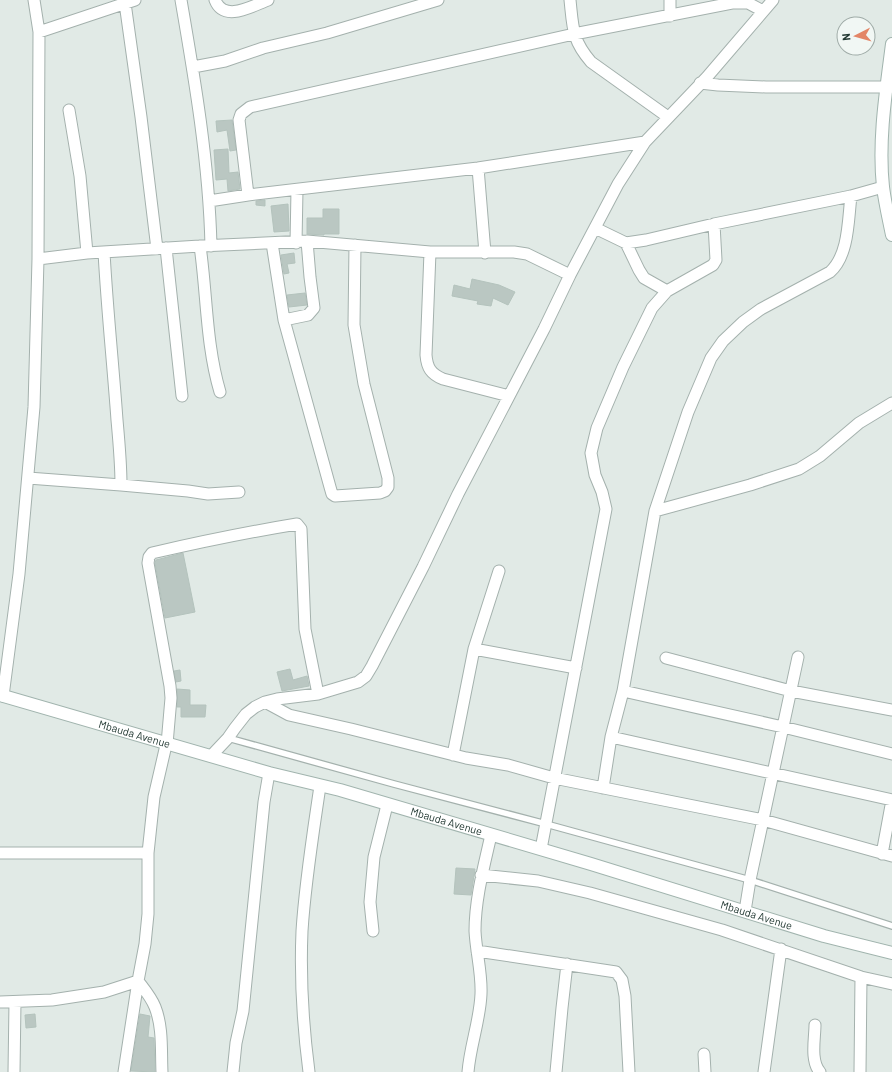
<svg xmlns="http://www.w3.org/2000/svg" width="892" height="1072" font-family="Barlow,sans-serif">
	<rect width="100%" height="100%" fill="#e1eae6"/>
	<path fill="#bac7c2" stroke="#b4c3bd" d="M232,120L236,150L230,151L227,130L217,132L216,121Z
		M228,149L229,173L238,172L240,189L228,191L227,179L216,180L214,150Z
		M265,200V206L256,205V201Z
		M288,204L289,231L274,232L271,206Z
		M323,209H339V234H324V235L307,234V218H323Z
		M294,253L295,263L287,264L289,273L284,274L281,255Z
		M472,279L499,285L515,292L508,305L493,298L491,306L477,304L478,301L452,296L454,285L470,289Z
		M305,293L307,305L289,307L287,295Z
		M183,553L195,612L165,618L155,563L156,560Z
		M290,669L293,680L307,676L309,686L282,691L277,672Z
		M180,670L181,681L176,682L174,671Z
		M177,689L190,690V705H206L205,717H181V707H177Z
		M456,868L475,869L471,895L454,894Z
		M35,1014L36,1027L26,1028L25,1015Z
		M140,1014L150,1016L148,1037L154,1038L155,1072L131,1071Z"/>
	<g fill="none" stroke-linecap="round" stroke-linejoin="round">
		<defs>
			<path id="lane" d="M228,738L394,784L546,824L750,880L892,926"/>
			<path id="street" d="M181,0C195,81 209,163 211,246
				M215,0C224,23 252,6 268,0
				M570,0C573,28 572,40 591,62L668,117
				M125,3L141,117L157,249
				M670,16V0
				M39,32L135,0
				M193,67L225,61L263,48L327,33L438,0
				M700,83L718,85L766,87H892
				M69,110L80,176L87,253
				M478,168L485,253
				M248,195L239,120L241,114L250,107L574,34L732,3H748L763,11
				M209,201L248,195L478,168L645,142
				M595,228L626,243L646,240L714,224L851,196L883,187
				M272,243L284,320L330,487L332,494L335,496L380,493L385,491L388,487V478L364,384L354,325L355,245
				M296,243L297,190
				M626,243L639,270L644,278L667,291
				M200,246C207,295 206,345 220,392
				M166,248L182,396
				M104,252C107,308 113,364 117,420C119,442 121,463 121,485
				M430,252L426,355C427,368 431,374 443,379L509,396
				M38,259L87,253L200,246L307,241L430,252H514L527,254L570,275
				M284,320L308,315L314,308L310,277L307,241
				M28,478L121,485L188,491L208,494L239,492
				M655,511L750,485L799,469L820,456L859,423L892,403
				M474,649L576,668
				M666,658L791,691L892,710
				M623,691L783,727L892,754
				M3,696L19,574L34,407L38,259L39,32L34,0
				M265,702L289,715L351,729L466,758L508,765L554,778L763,820L892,856
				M611,737L892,800
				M453,755L474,649L499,571
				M211,756L228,738L235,728L246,714L255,707L265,702L277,699L318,694L358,682L366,676L372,666L423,567L458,494L544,329L570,275L618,184L645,142L707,77L773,0
				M603,788L611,737L623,691L655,511L688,412L711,358L723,341L743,322L761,309L830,272C849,255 848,220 851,196
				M541,849L606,509L602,492L595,475L591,453L597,428L623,367L652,308L667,291L713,265L716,260L714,224
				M0,853H148
				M882,854L892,800
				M481,875L538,881L590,893L722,930L861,977L892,984
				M745,911L750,880L798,657
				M373,931L370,902L374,857L387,805
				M477,951L616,972L622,980L625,996L629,1072
				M0,1002L52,1000L104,992L138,981C144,989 151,997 155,1007C163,1027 161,1051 162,1072
				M815,1025C815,1038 810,1061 820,1072
				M704,1054L705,1072
				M14,1072L15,1002
				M124,1072L138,981L145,944L148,914V853L154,797L166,745L167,744L171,698L170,686L148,563L149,557L152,553C200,542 248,532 297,524L301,529L305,629L318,694
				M233,1072L236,1043L243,1011L264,802L269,773
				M309,1072C303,1026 300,978 302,931C305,883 313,834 320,786
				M468,1072C470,1046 480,1020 481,994C482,973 476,952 475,931C475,899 484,866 491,835
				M556,1072L562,1008L567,964
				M764,1072L781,949
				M860,1072L861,977"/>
			<g id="secondary">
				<path d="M892,44C886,91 878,140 883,187C885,203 889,220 892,235"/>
				<path id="s1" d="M0,695L269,773L340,790L591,864L824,936L892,953"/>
			</g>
		</defs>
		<use href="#lane" stroke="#a4b1ad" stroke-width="8"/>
		<use href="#street" stroke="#a4b1ad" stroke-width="13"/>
		<use href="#secondary" stroke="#a1b4ae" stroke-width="14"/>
		<use href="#lane" stroke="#fff" stroke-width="5.5"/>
		<use href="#street" stroke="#fff" stroke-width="11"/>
		<use href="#secondary" stroke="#fff" stroke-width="12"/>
	</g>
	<g text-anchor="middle" stroke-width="3" stroke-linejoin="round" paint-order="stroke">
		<g font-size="11" fill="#233933" stroke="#f1f7f4">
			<text dy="4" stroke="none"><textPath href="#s1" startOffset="140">Mbauda Avenue</textPath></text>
			<text dy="4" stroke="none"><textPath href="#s1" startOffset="464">Mbauda Avenue</textPath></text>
			<text dy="4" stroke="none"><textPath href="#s1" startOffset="788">Mbauda Avenue</textPath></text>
		</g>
	</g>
	<g transform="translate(856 36) rotate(264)"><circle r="19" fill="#f1f7f4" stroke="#9faba7"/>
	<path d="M0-3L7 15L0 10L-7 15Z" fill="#e38566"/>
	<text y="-6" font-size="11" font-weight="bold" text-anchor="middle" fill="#233933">N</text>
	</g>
</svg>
